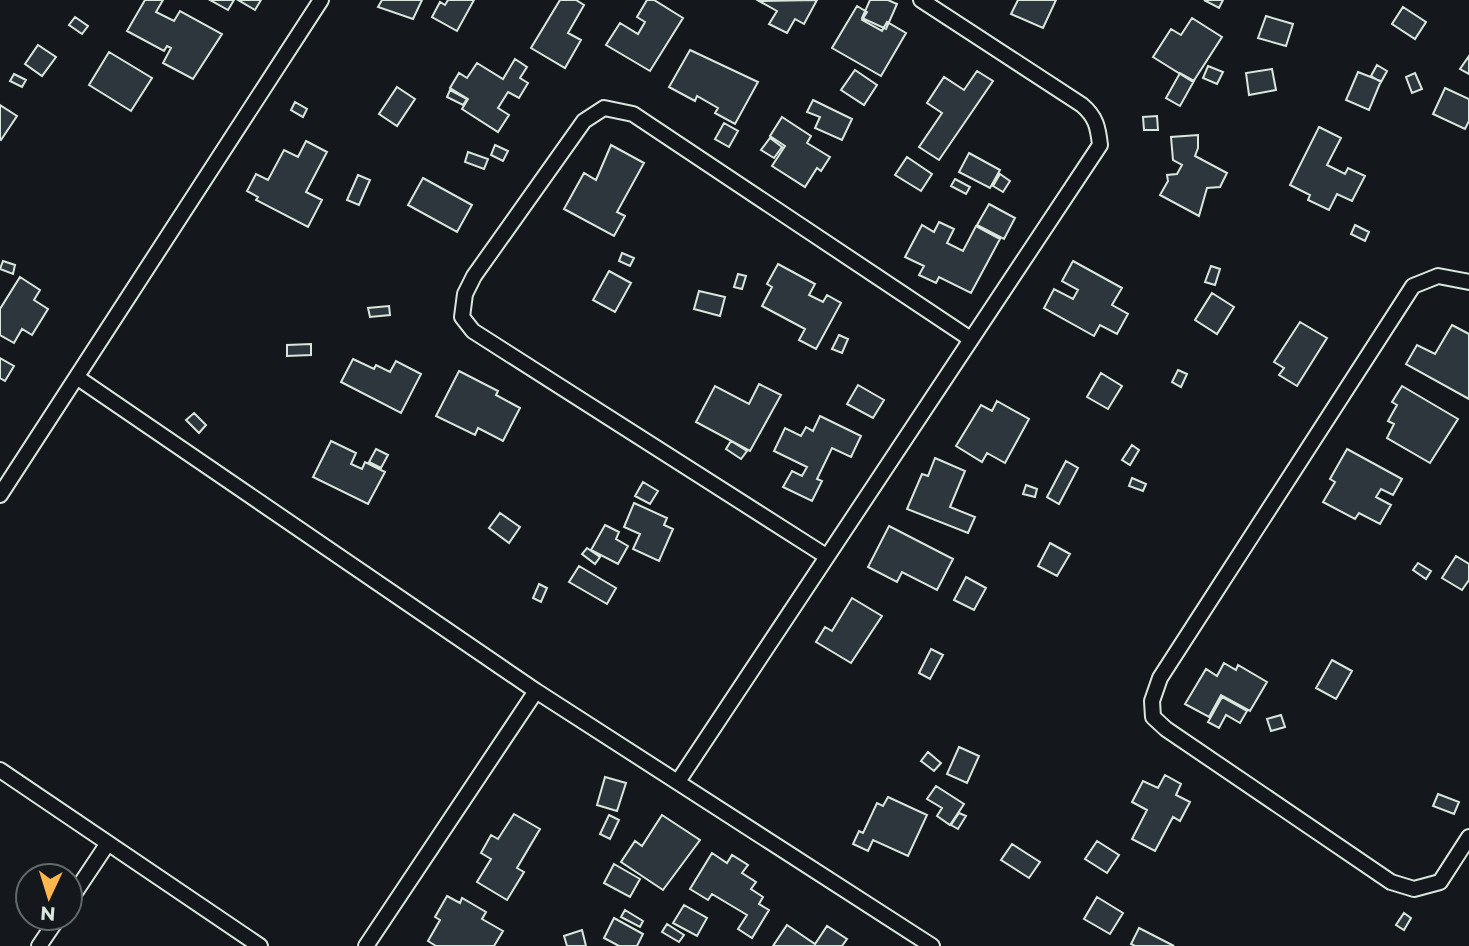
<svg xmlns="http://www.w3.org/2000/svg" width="1469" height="946" font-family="Montserrat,sans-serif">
	<rect width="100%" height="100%" fill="#14181c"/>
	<path fill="#2c363c" stroke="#d8e6dc" stroke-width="2" d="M145,0H163L156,12L174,21L180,11L222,34L193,79L163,63L171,48L167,46L164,51L127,31Z
		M210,0H234L228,10Z
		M238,0H261L255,10Z
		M382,0H422L413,19L378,7Z
		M448,0H474L457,31L432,17L440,2L445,5Z
		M560,0H576L584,5L568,33L581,40L565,68L531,48Z
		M647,0H654L683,18L650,71L606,45L620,23L638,34L645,22L637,17Z
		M817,0L804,24L795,19L787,33L769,24L777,11L759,1Z
		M870,0H888L897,4L886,29L862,18Z
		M1018,0H1056L1043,28L1011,14Z
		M1204,0H1223L1219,8Z
		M857,6L867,12L862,20L882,31L887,22L906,33L881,76L832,48Z
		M1403,7L1426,22L1415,39L1392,24Z
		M1266,16L1293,24L1286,46L1258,38Z
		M75,17L88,26L82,34L69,25Z
		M1192,18L1222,37L1193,82L1153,57L1171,29L1181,35Z
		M38,45L56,57L42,76L25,64Z
		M690,50L758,82L735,124L715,113L718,108L697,96L695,101L669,87Z
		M109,52L152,78L131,111L89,85Z
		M1469,56V74L1460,69Z
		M515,59L527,67L520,78L528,83L519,98L508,92L498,108L509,115L498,132L462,109L468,99L450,88L459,73L467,78L477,63L503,79Z
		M1377,65L1387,71L1381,82L1371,76Z
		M1208,66L1223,72L1217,84L1203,78Z
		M1272,69L1276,90L1249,95L1246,73Z
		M855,70L877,85L864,105L841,90Z
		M977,71L993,81L939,160L919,147L942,113L927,103L944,77L964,90Z
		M1358,72L1381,81L1369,110L1346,100Z
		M1180,73L1194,81L1180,106L1166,98Z
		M1415,73L1422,89L1412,93L1406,77Z
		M14,74L26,80L22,87L10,81Z
		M397,87L415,99L397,126L379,114Z
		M1445,88L1469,99V121L1465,129L1433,114Z
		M450,90L467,99L463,105L447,97Z
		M813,100L852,119L842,140L815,128L820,117L807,112Z
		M295,102L307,109L303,117L291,110Z
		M0,105L17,116L1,140L0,139Z
		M1157,116L1158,130H1144L1143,117Z
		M782,117L811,136L807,143L830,157L821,171L817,168L805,187L772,166L785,146L770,136Z
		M724,123L738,131L729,147L715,139Z
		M1319,127L1341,138L1327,165L1345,174L1348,168L1365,176L1352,201L1337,194L1329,210L1308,200L1310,195L1290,185Z
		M1198,135V148L1195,156L1227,173L1220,187L1207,188L1199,216L1160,195L1168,181L1167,175L1177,174L1182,165L1173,160L1171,137Z
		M770,138L782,147L774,158L761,150Z
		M306,141L327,152L306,192L322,200L308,227L256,200L258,197L247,191L256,174L268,180L284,150L298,157Z
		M495,145L508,151L503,161L491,155Z
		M611,145L644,163L617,212L625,216L614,236L564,209L584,173L596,180Z
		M468,152L488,159L484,169L465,162Z
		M969,153L1000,170L990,188L959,172Z
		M907,157L932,174L921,191L895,175Z
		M1000,174L1010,181L1003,192L993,186Z
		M358,175L370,180L359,205L347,200Z
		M423,178L472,205L457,232L408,205Z
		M955,179L970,187L966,194L951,186Z
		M989,204L1015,218L1004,239L977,225Z
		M939,222L954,229L947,243L963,251L976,226L1000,239L971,293L939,277L936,283L919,275L924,266L905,257L922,225L934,232Z
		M1355,225L1369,232L1365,241L1351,234Z
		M622,253L634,258L630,266L619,261Z
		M3,261L15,265L13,274L0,269Z
		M1073,261L1122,288L1112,305L1128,314L1117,334L1100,325L1094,336L1044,308L1054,289L1073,299L1078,290L1062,281Z
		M778,264L815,284L809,295L823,302L827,295L841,303L816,349L799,340L805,329L762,306L772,287L767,284Z
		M1211,266L1220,269L1215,285L1205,282Z
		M609,271L631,283L615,312L593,300Z
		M738,274L746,276L742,289L734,287Z
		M20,277L40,290L34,300L48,309L32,335L22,329L14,343L0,335V309Z
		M699,291L725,297L720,316L694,309Z
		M1212,293L1234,307L1217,334L1195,320Z
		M389,306L390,315L370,317L368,308Z
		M1300,322L1327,338L1297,386L1279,375L1284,368L1274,362Z
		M1452,325L1469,334V399L1406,364L1417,345L1435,354Z
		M839,335L848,339L842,353L832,349Z
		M311,344V355L287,356V345Z
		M0,358L14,366L5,381L0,378Z
		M353,359L374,369L376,365L390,372L396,361L421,374L401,413L341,382Z
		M1178,370L1187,374L1181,387L1172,382Z
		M459,371L498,391L496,395L520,408L503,441L478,428L475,435L436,416Z
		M1101,373L1122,386L1108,409L1087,397Z
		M759,384L781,395L750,451L696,422L715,386L749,404Z
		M858,385L884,400L873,418L847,404Z
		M1402,386L1458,419L1430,463L1387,438L1394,424L1388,421L1397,405L1392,402Z
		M997,401L1029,419L1005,463L987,453L982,462L956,446L981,405L992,411Z
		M194,413L206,425L199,433L186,420Z
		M820,416L861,436L851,457L832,448L817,479L822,481L812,501L783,487L792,471L802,476L807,467L774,451L785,428L801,436L806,427L813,431Z
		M331,441L356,453L351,464L362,469L365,462L385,472L368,504L313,477Z
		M731,441L747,451L741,459L726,449Z
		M1132,445L1139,450L1130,465L1122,460Z
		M376,449L388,455L381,468L369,462Z
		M1347,449L1402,479L1393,495L1381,489L1376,497L1391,505L1380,524L1359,513L1355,519L1323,502L1335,482L1330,479Z
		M935,458L965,471L950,507L975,517L968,533L907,509L922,474L928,476Z
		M1066,461L1078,468L1059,504L1047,497Z
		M1132,478L1146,484L1143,491L1129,486Z
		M643,482L658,491L650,504L635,496Z
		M1026,485L1037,489L1035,497L1023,494Z
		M634,503L667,518L664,525L673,529L659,561L633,549L640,534L624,527Z
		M500,513L520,527L509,543L489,528Z
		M605,525L619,532L616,539L628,546L618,564L591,550Z
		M889,526L953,559L937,590L902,572L897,582L868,567Z
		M1050,543L1070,554L1057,576L1038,566Z
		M587,548L600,557L595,564L582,554Z
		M1456,556L1469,564V580L1462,590L1442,578Z
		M1418,563L1431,571L1426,579L1413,570Z
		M579,566L616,588L607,604L569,582Z
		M966,577L986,588L974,610L954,600Z
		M539,584L547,588L541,602L533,598Z
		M852,598L882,616L851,663L816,642L825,627L832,631Z
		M931,649L943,655L930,679L919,673Z
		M1332,660L1352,671L1336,699L1316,688Z
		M1224,663L1236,670L1238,665L1267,682L1250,711L1221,695L1209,717L1185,704L1206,669L1217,676Z
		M1222,697L1247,711L1240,723L1226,715L1219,728L1208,722Z
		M1281,715L1285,727L1271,731L1267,719Z
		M959,747L979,756L967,783L947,774Z
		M928,752L941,763L934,771L921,761Z
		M1165,775L1181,784L1176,795L1190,802L1180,821L1173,817L1155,851L1132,839L1147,810L1132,802L1143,781L1158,788Z
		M605,777L626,783L617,811L597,805Z
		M936,786L964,804L950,825L937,816L942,808L927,799Z
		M1438,794L1459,802L1454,814L1433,806Z
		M888,797L927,815L908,856L873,840L868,851L853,844L859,831L863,833L877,803L883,806Z
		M959,813L966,816L958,829L951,825Z
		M514,814L540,829L517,868L524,872L507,900L477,882L491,859L481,853L491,835L498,839Z
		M609,815L619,820L610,839L600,834Z
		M662,815L700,840L663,890L621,862L635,841L642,846Z
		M1097,841L1119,855L1107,873L1085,859Z
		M1012,844L1040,862L1029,878L1001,860Z
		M712,853L727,863L732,855L748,865L742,873L756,882L751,889L763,897L759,904L769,910L752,938L738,929L747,915L712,894L708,900L690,889Z
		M614,864L640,879L630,897L604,883Z
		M447,896L460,903L462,898L486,912L482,919L503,931L494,946H436L428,941L440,920L435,917Z
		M1097,897L1123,913L1110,934L1084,919Z
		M684,905L707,918L697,936L673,923Z
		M625,910L643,921L640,927L621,917Z
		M1404,913L1411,918L1404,930L1396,925Z
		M614,918L643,934L637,946H619L604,938Z
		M667,924L684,935L679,942L662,932Z
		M787,925L815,944L827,926L847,939L842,946H773Z
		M1139,928L1174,946H1135L1131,944Z
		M582,930L586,946H567L564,936Z"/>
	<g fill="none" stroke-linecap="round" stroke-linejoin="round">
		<defs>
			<path id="street" d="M1469,282L1438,276L1413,286L1160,678L1152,701L1153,717L1166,729L1391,882L1414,889L1440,882L1469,837
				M78,378L536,691L932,946
				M0,495L321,0
				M826,556L473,331L462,317L465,294L474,276L584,121L604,108L633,114L969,338
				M0,770L260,946
				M679,780L1100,145C1098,127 1096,117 1082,105L921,0
				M70,900L108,843
				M39,946L58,918
				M366,946L536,691"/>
		</defs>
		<use href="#street" stroke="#d8e6dc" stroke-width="18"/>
		<use href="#street" stroke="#14181c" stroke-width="14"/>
	</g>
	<g transform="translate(49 897) rotate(184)"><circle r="33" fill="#14181c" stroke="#626a69" stroke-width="2"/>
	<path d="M0-5L12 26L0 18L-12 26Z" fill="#ffb74d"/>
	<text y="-10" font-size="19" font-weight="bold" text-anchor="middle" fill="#d8e6dc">N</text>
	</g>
</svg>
